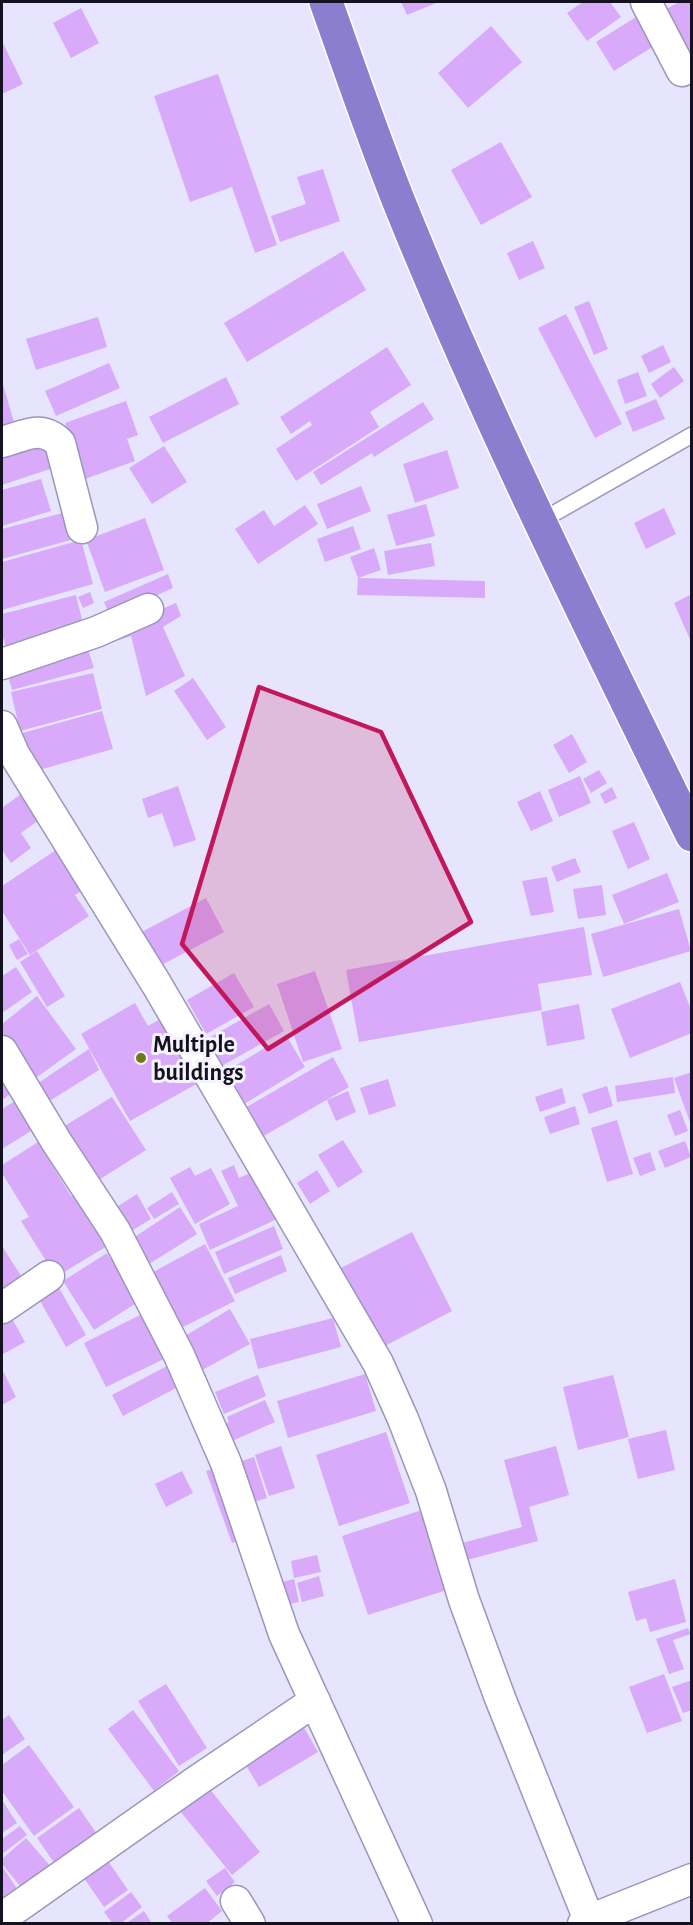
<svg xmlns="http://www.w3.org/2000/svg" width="693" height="1925" font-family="'Alegreya Sans',sans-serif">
	<rect width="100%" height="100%" fill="#e7e5fd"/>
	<path fill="#d8aaf9" d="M401,2H439L407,15Z
		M583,2H610L621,17L587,41L567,13Z
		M679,2H692V58L665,10Z
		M81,8L99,43L71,58L53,23Z
		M644,12L662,41L614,71L596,42Z
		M491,26L522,62L468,108L438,73Z
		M2,41L23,84L2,94Z
		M218,74L277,245L255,253L232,187L190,202L154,96Z
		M501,142L532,197L481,225L451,170Z
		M323,169L340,221L280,242L271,216L306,204L297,177Z
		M533,241L545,268L519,280L507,253Z
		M343,251L366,290L247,362L224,323Z
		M589,301L608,349L594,355L574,307Z
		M566,314L622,424L595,438L538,328Z
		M98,317L107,347L36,370L26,339Z
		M663,345L671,362L649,373L641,356Z
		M387,347L411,385L370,412L379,427L296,481L276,449L312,425L310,421L291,434L280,417Z
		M109,363L120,388L56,416L45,391Z
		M674,367L684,381L660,398L651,384Z
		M638,372L647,396L625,404L617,380Z
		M226,377L239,404L163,443L149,417Z
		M2,381L16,429L2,433Z
		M656,399L665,419L633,432L625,412Z
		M126,401L138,435L127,439L135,461L85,479L65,423Z
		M423,402L434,419L374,457L372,453L321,485L313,472Z
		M42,439L56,467L2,485V450Z
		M164,446L187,482L152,504L129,468Z
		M447,450L459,488L415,503L403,464Z
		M41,479L51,511L2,526V490Z
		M361,486L371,511L327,529L317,504Z
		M426,504L435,536L396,546L387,515Z
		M305,505L318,524L258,564L235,529L264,510L274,526Z
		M664,508L676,534L646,549L634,523Z
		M70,511L78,538L2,559V529Z
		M145,518L164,570L105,592L86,540Z
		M353,526L361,549L325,562L317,539Z
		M81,540L93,584L2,610V562Z
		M431,543L435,566L388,575L384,551Z
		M374,548L381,570L358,578L350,557Z
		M168,574L173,588L110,616L104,602Z
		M358,578L485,581V598L357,595Z
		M90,592L94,603L83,608L78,597Z
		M692,594V644L674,603Z
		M76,595L85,632L7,652L2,633V614Z
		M176,603L181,616L163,627L185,676L146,696L131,636L101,646L100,635Z
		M87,647L94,668L12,690L7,673Z
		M93,673L102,709L20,731L11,692Z
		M193,678L226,727L207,740L174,691Z
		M102,711L113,749L32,772L19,734Z
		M572,734L587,762L569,773L553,745Z
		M599,770L607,783L591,793L583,779Z
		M580,776L591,803L559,817L548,790Z
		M178,786L196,840L174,847L162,813L148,818L142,799Z
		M612,787L617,798L605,804L600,794Z
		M25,791L43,817L21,833L31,848L11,863L2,850V808Z
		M540,791L553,821L531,831L517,802Z
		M634,822L650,859L628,869L612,831Z
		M62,846L89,886L75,895L89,916L30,955L2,911V886Z
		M575,858L581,872L557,882L551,867Z
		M667,873L679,902L624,924L612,895Z
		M547,877L554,912L531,916L522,881Z
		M602,885L606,915L578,919L573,889Z
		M206,898L224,932L154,969L136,935Z
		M679,909L691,951L603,977L591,934Z
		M584,927L592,975L538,984L542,1010L359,1042L346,970Z
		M19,939L28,954L17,960L9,945Z
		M37,951L65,996L47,1007L20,962Z
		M16,967L32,992L2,1013V976Z
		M315,971L342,1049L303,1062L277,984Z
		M234,973L254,1007L206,1034L187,1000Z
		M680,982L692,1012V1033L630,1058L611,1009Z
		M37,996L76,1049L26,1085L2,1044V1024Z
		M135,1003L148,1026L164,1017L200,1082L130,1121L81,1034Z
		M269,1004L284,1031L218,1068L203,1041Z
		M579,1004L585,1039L547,1046L541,1012Z
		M286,1035L305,1067L239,1107L220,1075Z
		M89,1049L99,1070L40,1107L29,1089Z
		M333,1057L349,1087L262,1137L245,1108Z
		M2,1061L20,1087L2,1100Z
		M692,1072V1125H691L674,1078Z
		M673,1077L675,1093L617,1102L615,1086Z
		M388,1079L396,1106L369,1115L360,1088Z
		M607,1086L613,1106L589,1114L582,1094Z
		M562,1088L566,1103L540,1112L535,1097Z
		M348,1091L356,1112L336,1121L327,1100Z
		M22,1097L39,1126L2,1149V1109Z
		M112,1097L146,1150L91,1185L58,1130Z
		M575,1106L580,1124L550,1134L544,1117Z
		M680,1110L688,1131L675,1136L667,1115Z
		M617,1120L633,1174L607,1182L591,1128Z
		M343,1140L363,1172L338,1188L318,1155Z
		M685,1141L691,1157L665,1168L658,1151Z
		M38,1142L71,1196L80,1191L112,1243L56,1277L21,1221L29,1217L2,1173V1165Z
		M650,1152L656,1170L640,1176L633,1158Z
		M234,1165L239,1178L255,1171L277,1219L210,1250L199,1224L238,1206L221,1171Z
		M190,1167L195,1176L211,1168L230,1204L195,1224L170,1178Z
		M317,1170L330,1191L310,1204L297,1183Z
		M172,1192L179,1204L154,1219L147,1208Z
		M137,1194L151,1219L123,1236L109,1212Z
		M180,1207L197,1234L141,1269L127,1242Z
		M274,1226L283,1249L224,1274L215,1252Z
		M412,1232L452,1311L381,1348L341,1268Z
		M205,1244L235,1301L175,1331L144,1277Z
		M2,1246L23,1279L2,1293Z
		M107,1253L138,1302L94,1330L63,1281Z
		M281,1255L287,1271L235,1294L228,1278Z
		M55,1281L86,1335L66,1347L35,1292Z
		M230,1309L250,1344L195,1374L180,1339Z
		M9,1313L25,1342L3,1354L2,1352V1317Z
		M144,1313L166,1358L106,1387L84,1343Z
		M333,1318L341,1347L258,1369L250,1339Z
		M167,1366L178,1387L123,1416L112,1395Z
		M2,1369L16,1397L2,1405Z
		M365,1374L376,1411L288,1438L277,1401Z
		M258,1375L266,1396L224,1414L215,1392Z
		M613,1375L629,1437L578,1450L563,1387Z
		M265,1400L275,1422L232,1441L217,1428L229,1422L227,1417Z
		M666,1430L675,1470L638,1479L628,1439Z
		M386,1432L410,1503L339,1526L316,1455Z
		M281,1446L295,1488L269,1496L255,1455Z
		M556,1446L569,1495L529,1507L538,1541L467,1560L462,1543L522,1527L504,1460Z
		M254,1457L267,1498L248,1504L236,1463Z
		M220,1466L245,1538L232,1543L206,1471Z
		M182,1471L193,1493L166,1507L155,1484Z
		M422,1510L447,1590L368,1615L342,1536Z
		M317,1555L321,1572L294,1578L291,1561Z
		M319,1576L324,1596L302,1602L297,1583Z
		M294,1579L299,1602L278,1606L270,1585Z
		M675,1579L686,1622L650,1632L646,1618L636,1621L628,1592Z
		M688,1628L691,1634L673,1640L684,1669L669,1674L656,1639Z
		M664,1674L682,1721L647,1733L629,1687Z
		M692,1680V1710L683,1713L672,1687Z
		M166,1684L207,1748L179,1766L138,1701Z
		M133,1710L179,1771L154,1791L108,1729Z
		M9,1715L25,1739L2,1755V1720Z
		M298,1717L318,1752L259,1787L238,1752Z
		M29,1745L74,1807L34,1836L2,1791V1765Z
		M205,1783L260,1852L232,1875L176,1806Z
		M2,1800L17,1823L2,1833Z
		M79,1808L97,1834L55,1864L37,1838Z
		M20,1826L27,1835L2,1854V1839Z
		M26,1838L52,1868L25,1892L2,1864V1859Z
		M101,1851L128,1890L104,1907L77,1868Z
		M2,1866L19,1892L2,1903Z
		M225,1868L235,1882L217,1896L206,1881Z
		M205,1888L222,1911L206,1924H173L167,1916Z
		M131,1892L142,1907L120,1924H113L104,1912Z
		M144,1911L151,1922L150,1924H125Z"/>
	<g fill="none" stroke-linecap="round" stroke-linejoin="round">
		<defs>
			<path id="lane" d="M539,522L692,435"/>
			<path id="street" d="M646,2L682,71
				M2,442C25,436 41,424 60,443L82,528
				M2,664L96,632L148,609
				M2,726L14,754L157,985L378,1363L403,1419L431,1491L464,1600L500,1698L589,1920L583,1924
				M2,1051L56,1141L115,1231L179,1355L226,1463L284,1634L417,1924
				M2,1308L49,1276
				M236,1901L250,1924
				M2,1918L198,1780L315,1701
				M589,1920L692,1879"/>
			<path id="highway" d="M326,2C351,72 375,143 403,212C489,424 591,629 692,835"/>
		</defs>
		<use href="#lane" stroke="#9a96bb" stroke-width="18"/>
		<use href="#street" stroke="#9a96bb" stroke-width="33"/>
		<use href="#highway" stroke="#fff" stroke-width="36"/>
		<use href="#lane" stroke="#fff" stroke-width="15"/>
		<use href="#street" stroke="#fff" stroke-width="30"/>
		<use href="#highway" stroke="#8b7ecf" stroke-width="33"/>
	</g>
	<path fill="#c2185b" fill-opacity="0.2" stroke="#c2185b" stroke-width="4.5" stroke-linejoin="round" d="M259,687L381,732L471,922L268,1049L182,944Z"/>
	<circle fill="#74751b" stroke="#f5f4fc" stroke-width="2" cx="141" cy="1058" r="6"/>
	<g text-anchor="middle" stroke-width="6" stroke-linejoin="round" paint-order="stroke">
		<g font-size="24" font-weight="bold" fill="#141220" stroke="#f5f4fc" text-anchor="start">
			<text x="153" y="1052">Multiple<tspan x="153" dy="28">buildings</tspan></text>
		</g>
	</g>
	<rect width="693" height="1925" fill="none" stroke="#141220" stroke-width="6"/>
</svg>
